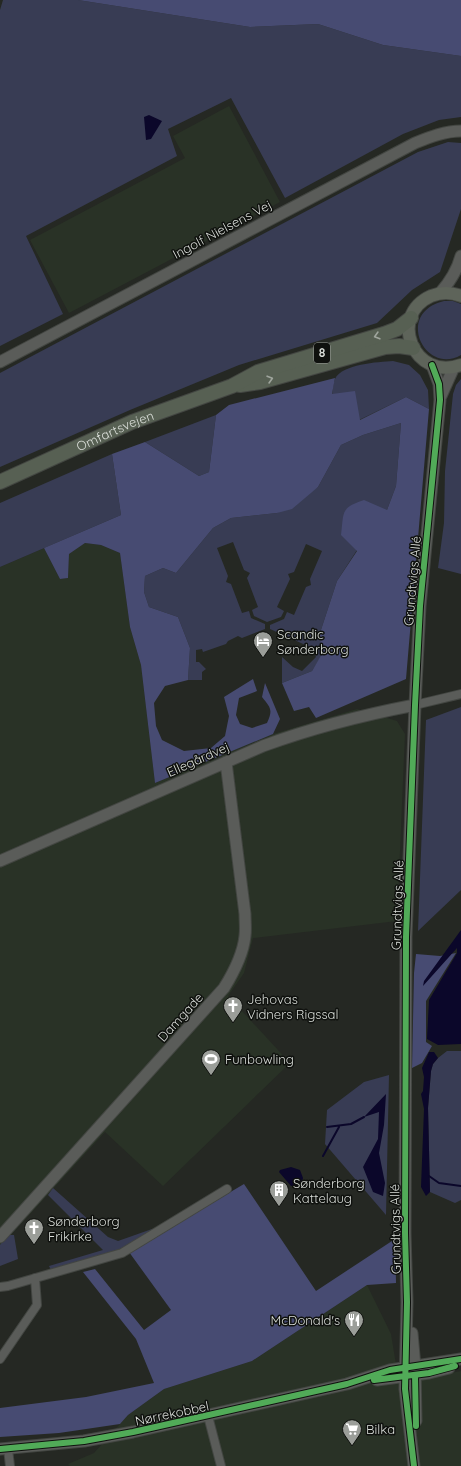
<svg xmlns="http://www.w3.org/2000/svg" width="461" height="1466" font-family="Quicksand,sans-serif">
	<rect width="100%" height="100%" fill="#252823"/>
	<path fill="#293226" d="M229,106L280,202L69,313L30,240L185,158L173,136Z
		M85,543L101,545L120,553L130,627L141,665L155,783L273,734L357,709L397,721L405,734L397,921L253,938L244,973L228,996L290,1063L163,1186L105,1132L0,1247V567L44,548L60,579L68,578L69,554Z
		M367,1285L391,1334L399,1383L461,1371V1466H70L68,1464L94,1453L128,1415L164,1389L252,1361Z"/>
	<path fill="#383c54" d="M3,0H78L250,27L318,24L383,45L461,56V117L439,120L403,134L285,198L231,98L168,129L177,156L26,236L63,314L0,346V10Z
		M448,142L461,143V209L440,272L412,290L377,323L239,365L130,410L0,467V373L418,152Z
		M444,301H453L461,304V355C425,376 394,313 444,301Z
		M393,361L409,365L420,375L428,390L429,409L406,397L359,420L332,395C333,390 333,384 335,379C342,364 378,362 393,361Z
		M461,379V574L438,568L444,523L445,471L453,394L456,385Z
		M216,415L209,472L199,476L145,442Z
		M401,423L396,486L387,510L357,550L337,581L319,636L324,652L312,671L282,683V657L293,667L302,671L316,657L312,648L270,629V625L284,619L287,612L294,615L306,587L311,585L310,579L322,551L306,544L294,572L288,574L290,579L277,607L284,611L281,617L267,622L254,616L252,610L258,607L247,578L250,573L244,570L233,542L217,548L228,576L226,582L231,584L242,613L249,611L251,618L265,624V629L242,638L238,636L228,641L226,644L203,652L202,649L196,650V662H199L206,669L202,672V680H188L190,648L178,617L149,607L144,592L145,576L163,568L176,573L213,528L231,518L277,513L318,487L341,445L363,435Z
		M112,454L121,515L0,567V503Z
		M461,707V890L418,931L426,720Z
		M447,1051H461V1200L455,1203L430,1192L428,1108L431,1071L433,1064L438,1058Z
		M389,1075L386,1215L325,1144L327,1110L364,1082Z
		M53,1188L108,1237L118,1241L152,1229L153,1233L122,1251L51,1270L49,1266L103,1250L48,1195Z
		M7,1235H14L18,1259L0,1266V1245Z"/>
	<path fill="#474b72" d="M78,0H461V56L383,45L318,24L250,27Z
		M335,378L332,394L355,391L360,420L406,397L429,409L406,679L316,718L309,707L294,711L282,683L312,671L323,652L319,636L337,581L357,551L341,535C344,512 340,508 364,500L387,510L396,486L401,423L363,435L341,445L318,487L292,509L277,513L231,518L213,528L176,573L163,568L145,576L144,592L149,607L178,617L190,648L188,680L165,686L154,703L156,726L162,740L184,751L211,748L225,736L229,716L224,697L253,679L257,691L239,698L236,715L240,724L252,728L267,723C273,710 271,708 262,697L265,683L280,719L273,734L155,783L141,665L130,627L120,553L101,545L85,543L69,554L68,578L60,579L44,548L121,515L112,454L145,442L199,476L209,472L216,415L229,405Z
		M456,953L426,1001V1042L432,1046L422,1063L412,1068L414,973L416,954L440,956Z
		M244,1184L316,1291L395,1239L396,1283L367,1285L252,1361L164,1389L128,1415L120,1424L59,1433L0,1437V1408L86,1397L154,1383L136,1339L83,1272L95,1269L144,1330L171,1310L129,1252Z"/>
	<path fill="#0b072a" d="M149,115L162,121L151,139L146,140L144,117Z
		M461,930V1044L438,1045L427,1039L429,1000L457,953V948L423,986L424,981Z
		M429,1052H434L438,1058L433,1064L431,1071L428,1108L430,1192L426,1196L421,1187L424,1109L421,1094L423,1091L424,1077L422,1068Z
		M386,1094L384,1125L379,1153L385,1183L383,1196L373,1192L363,1167L378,1139L379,1112L364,1117Z
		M291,1167L300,1170L303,1178L301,1186H291L279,1172L280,1170Z"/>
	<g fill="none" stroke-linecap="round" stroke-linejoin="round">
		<path stroke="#0b072a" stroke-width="2" d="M327,1127L351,1124L364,1117
			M323,1156L339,1127
			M429,1176L439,1183L461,1186"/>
		<defs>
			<path id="street" d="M415,705L461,694
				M0,1287L8,1286L122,1253L227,1189
				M0,1359L37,1305L35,1278
				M208,1416L221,1466
				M8,1449L10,1466"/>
			<path id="secondary" d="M440,293C450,282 457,271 461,256
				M0,362L415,143C430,137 445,131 461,131
				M441,396L454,367
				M0,861L263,746C312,728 363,715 415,705
				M0,1237L224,988C234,972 243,955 245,936C246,929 245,921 245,914L226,762
				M412,1333L415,1367L416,1421
				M377,1380L429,1373L449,1368
				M0,1449L84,1441L133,1432L347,1384L390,1370L461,1359
				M414,1466L405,1389L407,1302L405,1233L406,937L415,705L420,606L440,400L439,384L432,365"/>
			<path id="primary" d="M461,296C451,292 441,292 431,296C387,316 414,382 461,365"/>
			<g id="highway">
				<path d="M240,385L260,382L385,347L399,346L413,348"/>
				<path id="s1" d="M0,482L132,422L232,386L258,372L384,334L397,329L411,318"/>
			</g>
		</defs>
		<use href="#street" stroke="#434642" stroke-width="10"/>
		<use href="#secondary" stroke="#434642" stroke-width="13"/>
		<use href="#primary" stroke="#434642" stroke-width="14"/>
		<use href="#highway" stroke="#434642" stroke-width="16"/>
		<use href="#street" stroke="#5a5c59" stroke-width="8"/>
		<use href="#secondary" stroke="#5a5c59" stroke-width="11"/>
		<use href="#primary" stroke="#5e645a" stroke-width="12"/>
		<use href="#highway" stroke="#576053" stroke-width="14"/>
		<defs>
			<path id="cycleway" d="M415,1375L416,1426
				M374,1380L429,1373L455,1366
				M0,1449L84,1441L133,1432L347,1384L390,1370L461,1359
				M414,1466L405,1389L407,1302L405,1233L406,937L415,705L420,606L440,400L439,384L432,365"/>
		</defs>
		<use href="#cycleway" stroke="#0f110e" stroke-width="8"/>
		<use href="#cycleway" stroke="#51ab58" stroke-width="6"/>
	</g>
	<defs><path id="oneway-chevron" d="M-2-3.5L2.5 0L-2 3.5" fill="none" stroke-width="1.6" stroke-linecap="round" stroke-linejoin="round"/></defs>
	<g stroke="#9fa59d">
		<use href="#oneway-chevron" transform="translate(377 336) rotate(164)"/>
		<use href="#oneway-chevron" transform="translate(270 379) rotate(-16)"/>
	</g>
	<defs>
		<symbol id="hotel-pin" viewBox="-11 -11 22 30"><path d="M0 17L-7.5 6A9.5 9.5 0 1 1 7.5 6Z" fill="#9b9e99" stroke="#0f110e"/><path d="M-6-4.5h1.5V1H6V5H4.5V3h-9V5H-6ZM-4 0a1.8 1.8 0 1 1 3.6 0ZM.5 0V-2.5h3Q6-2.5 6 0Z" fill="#fff"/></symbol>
		<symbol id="church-pin" viewBox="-11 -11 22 30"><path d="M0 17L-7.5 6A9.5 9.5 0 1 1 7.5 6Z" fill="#9b9e99" stroke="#0f110e"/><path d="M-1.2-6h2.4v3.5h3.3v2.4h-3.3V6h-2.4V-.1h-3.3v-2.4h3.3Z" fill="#fff"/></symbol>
		<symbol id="stadium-pin" viewBox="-11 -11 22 30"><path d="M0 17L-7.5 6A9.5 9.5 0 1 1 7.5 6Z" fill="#9b9e99" stroke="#0f110e"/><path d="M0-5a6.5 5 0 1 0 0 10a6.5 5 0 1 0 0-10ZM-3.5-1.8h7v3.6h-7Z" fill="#fff"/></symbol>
		<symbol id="building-pin" viewBox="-11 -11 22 30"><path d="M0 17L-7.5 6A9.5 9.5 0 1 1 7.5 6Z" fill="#9b9e99" stroke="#0f110e"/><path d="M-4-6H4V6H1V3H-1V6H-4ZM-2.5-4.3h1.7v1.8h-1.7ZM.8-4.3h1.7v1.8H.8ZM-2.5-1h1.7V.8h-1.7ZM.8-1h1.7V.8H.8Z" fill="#fff"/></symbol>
		<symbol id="restaurant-pin" viewBox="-11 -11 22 30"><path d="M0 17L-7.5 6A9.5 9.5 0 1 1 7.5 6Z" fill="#9b9e99" stroke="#0f110e"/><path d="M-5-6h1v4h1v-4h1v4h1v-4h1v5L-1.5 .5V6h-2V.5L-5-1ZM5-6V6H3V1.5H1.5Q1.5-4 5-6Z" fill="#fff"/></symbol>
		<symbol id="supermarket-pin" viewBox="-11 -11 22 30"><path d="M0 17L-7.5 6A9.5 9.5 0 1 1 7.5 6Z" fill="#9b9e99" stroke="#0f110e"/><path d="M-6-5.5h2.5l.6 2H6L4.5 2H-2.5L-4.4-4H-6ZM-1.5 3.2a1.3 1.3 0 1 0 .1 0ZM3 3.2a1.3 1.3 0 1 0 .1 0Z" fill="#fff"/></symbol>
	</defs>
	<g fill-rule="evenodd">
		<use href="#hotel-pin" x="252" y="630" width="22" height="30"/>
		<use href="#church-pin" x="222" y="995" width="22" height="30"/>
		<use href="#stadium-pin" x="200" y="1048" width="22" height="30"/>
		<use href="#building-pin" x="268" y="1179" width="22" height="30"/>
		<use href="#church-pin" x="23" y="1217" width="22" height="30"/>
		<use href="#restaurant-pin" x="343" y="1309" width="22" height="30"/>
		<use href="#supermarket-pin" x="341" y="1418" width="22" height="30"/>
	</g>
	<g text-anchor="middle" stroke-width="3" stroke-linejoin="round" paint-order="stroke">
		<rect fill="#0f110e" stroke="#9da09c" stroke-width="1" x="314" y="343" width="16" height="20" rx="3"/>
		<g font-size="12" font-weight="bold" fill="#daded9">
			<text x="322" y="357">8</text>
		</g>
		<g font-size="13" fill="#daded9" stroke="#0f110e">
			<text transform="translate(222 229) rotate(-28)" y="5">Ingolf Nielsens Vej</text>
			<text dy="5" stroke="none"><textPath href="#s1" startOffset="126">Omfartsvejen</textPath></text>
			<text transform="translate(412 581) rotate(-85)" y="5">Grundtvigs Allé</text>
			<text transform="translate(198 759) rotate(-24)" y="5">Ellegårdvej</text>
			<text transform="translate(397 905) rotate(-88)" y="5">Grundtvigs Allé</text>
			<text transform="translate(180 1017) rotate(-48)" y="5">Damgade</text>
			<text transform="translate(395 1229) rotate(-91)" y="5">Grundtvigs Allé</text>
			<text transform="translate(172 1413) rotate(-12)" y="5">Nørrekobbel</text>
		</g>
		<g font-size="13" fill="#daded9" stroke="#0f110e" text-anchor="start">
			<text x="277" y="639">Scandic<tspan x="277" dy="15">Sønderborg</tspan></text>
			<text x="247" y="1004">Jehovas<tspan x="247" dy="15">Vidners Rigssal</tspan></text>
			<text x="225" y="1064">Funbowling</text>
			<text x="293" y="1188">Sønderborg<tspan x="293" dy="15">Kattelaug</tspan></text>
			<text x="48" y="1226">Sønderborg<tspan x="48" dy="15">Frikirke</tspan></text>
			<text x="340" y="1325" text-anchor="end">McDonald's</text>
			<text x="366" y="1434">Bilka</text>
		</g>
	</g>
</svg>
